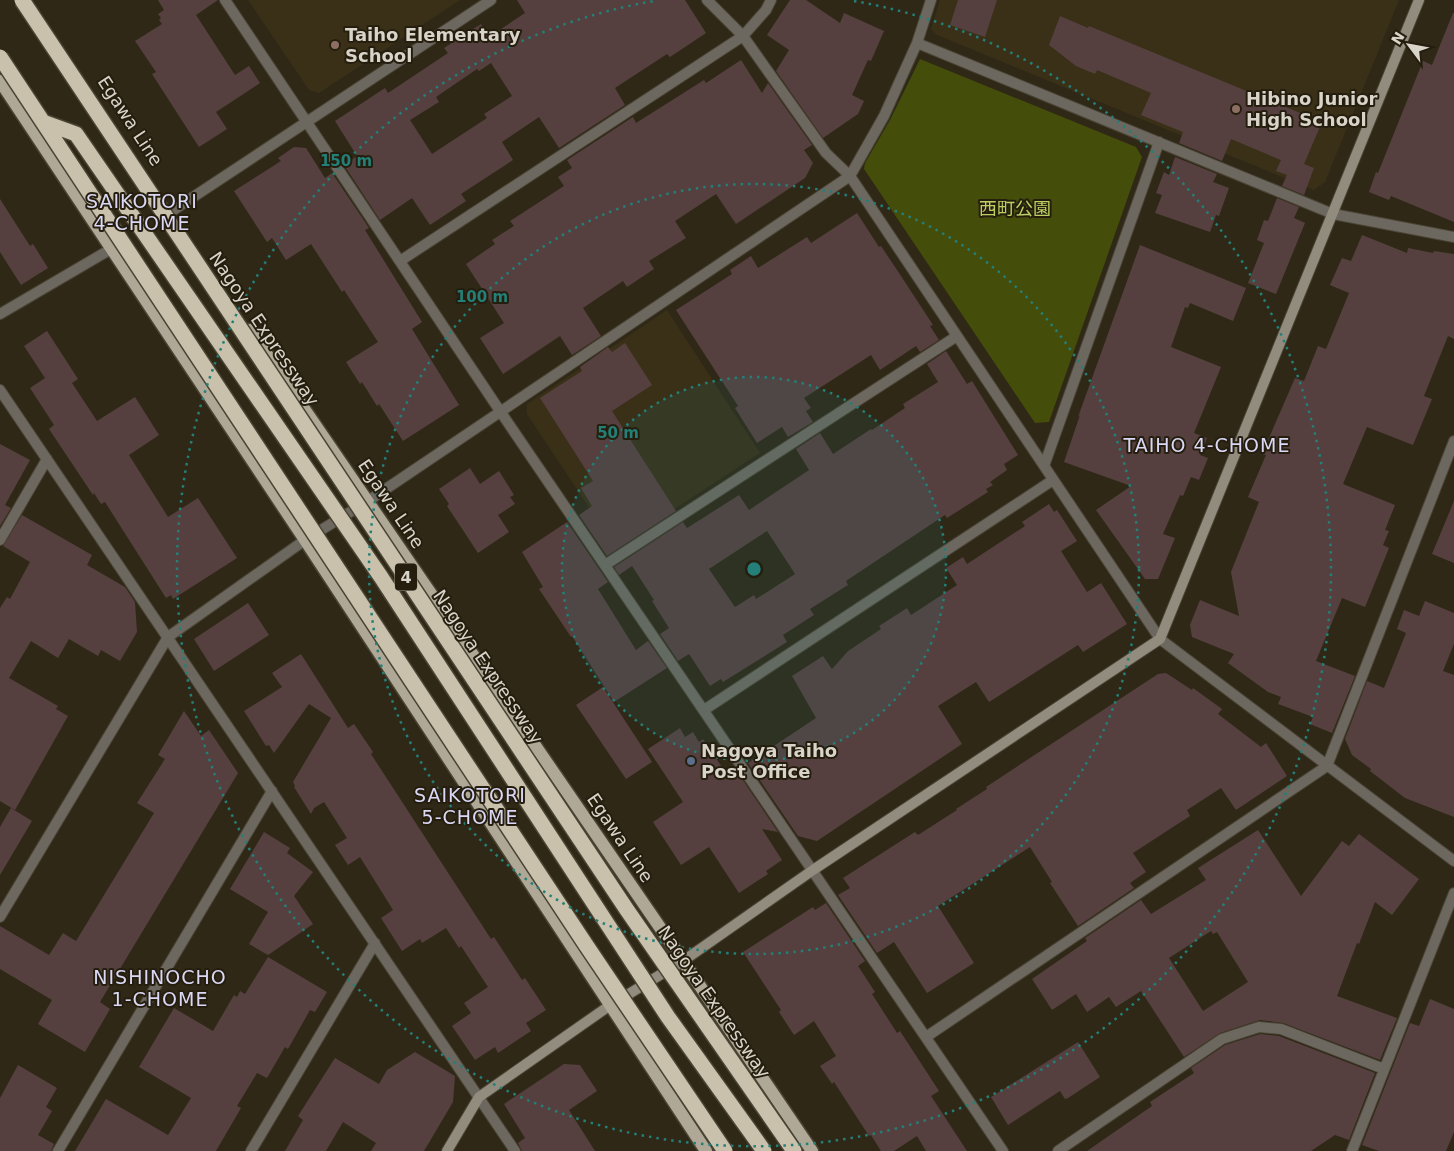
<svg xmlns="http://www.w3.org/2000/svg" width="1454" height="1151" font-family="'DejaVu Sans','Noto Sans JP',sans-serif">
	<rect width="100%" height="100%" fill="#2f2817"/>
	<path fill="#3a3018" d="M248,0H460L319,93L309,90Z
		M940,0H1399L1325,182L1314,190L937,35L931,29Z
		M667,310L760,453L621,544L612,542L527,414V404Z"/>
	<path fill="#444d09" d="M920,59L1136,147L1142,157L1049,422L1035,423L864,169L865,163L890,120Z"/>
	<path fill="#55403f" fill-rule="evenodd" d="M158,0H218L196,15L235,75L249,66L260,83L216,112L227,129L199,147L152,74L156,72L135,41L162,24L159,20L161,18L158,14L164,10Z
		M517,0H685L706,33L670,57L667,54L615,88L625,105L559,148L539,117L502,142L513,160L461,194L466,201L430,225L412,198L380,220L344,165L357,156L335,121L385,88L388,93L448,53L444,48L481,24L489,37L525,13ZM491,63L512,96L484,114L487,118L432,154L410,120L439,102L436,97L477,69L479,71Z
		M790,0H806L840,23L844,13L884,31L871,61L868,60L852,95L864,101L858,114L823,138L776,71L789,50L767,35Z
		M958,0H997L985,37L950,25Z
		M1453,13H1454V222L1391,196L1389,200L1369,192L1376,172L1378,173L1423,61L1432,65Z
		M1060,16L1088,28L1089,26L1322,122L1304,164L1314,168L1304,195L1282,186L1287,175L1276,171L1281,160L1231,139L1222,161L1179,143L1183,132L1141,115L1151,93L1097,70L1095,74L1076,66L1049,45Z
		M741,60L762,93L768,83L812,145L804,150L813,163L805,178L736,224L716,194L675,221L686,238L649,261L654,269L627,287L623,281L583,308L601,336L572,355L560,336L503,374L480,338L504,323L466,264L495,244L492,240L514,226L510,221L564,186L558,177L572,168L567,160L633,117L636,123L704,80L706,83Z
		M294,147L306,148L325,178L332,173L369,228L365,230L422,322L412,329L459,405L403,441L379,404L377,406L362,382L360,384L346,362L378,342L344,290L342,292L311,244L286,260L272,238L267,242L234,191L281,161L278,158Z
		M1175,157L1217,174L1213,182L1229,188L1219,216L1216,215L1210,232L1155,213L1162,195L1156,193L1164,172L1169,175Z
		M1277,198L1299,207L1294,218L1305,223L1276,294L1248,283L1264,243L1257,240L1264,220L1268,221Z
		M0,199L30,246L33,244L48,268L21,285L0,252Z
		M857,213L879,247L881,246L901,276L933,325L930,326L939,340L920,352L916,346L880,370L871,355L804,398L811,408L806,411L813,422L788,437L782,427L757,443L735,408L738,406L676,310L732,274L730,270L751,256L758,268L807,237L811,243Z
		M1362,235L1407,253L1408,248L1433,253L1434,251L1454,254V339L1448,336L1424,396L1432,399L1413,445L1367,427L1343,484L1395,505L1385,530L1389,531L1383,545L1389,548L1365,607L1342,598L1316,661L1355,676L1332,733L1310,724L1313,717L1278,704L1281,697L1268,692L1228,663L1234,654L1192,637L1190,625L1200,600L1239,616L1231,572L1259,502L1248,497L1266,455L1262,454L1295,378L1304,381L1318,346L1326,349L1349,293L1330,285L1342,258L1351,261Z
		M1140,245L1246,288L1233,321L1190,303L1188,308L1185,307L1171,347L1221,367L1194,433L1207,438L1200,455L1208,458L1199,480L1191,477L1183,496L1180,495L1163,534L1175,538L1158,579H1145L1096,510L1131,486L1064,462L1080,415L1078,417Z
		M47,331L78,379L72,383L97,421L135,397L159,435L129,455L168,517L198,498L237,558L173,599L171,595L166,598L105,502L101,504L94,493L93,495L49,429L54,425L30,388L45,378L24,346Z
		M625,343L652,385L612,411L676,511L607,556L579,515L592,506L581,488L593,481L540,398L582,371L580,367L608,347L612,352Z
		M946,351L967,384L972,381L1018,455L1004,464L1007,470L990,482L993,485L986,489L988,492L947,518L945,515L846,581L848,585L810,609L814,615L783,635L787,642L723,682L721,679L710,686L689,654L678,661L660,634L669,628L652,601L654,600L632,566L619,575L614,567L683,522L687,528L739,495L749,510L809,470L796,449L820,433L833,454L871,429L872,430L905,408L903,404L938,382L927,364ZM767,531L795,574L756,599L754,595L735,607L709,569Z
		M0,444L30,460L5,505L11,508L0,526Z
		M470,468L480,484L499,471L514,495L510,497L515,504L498,515L509,532L478,553L447,506L449,504L439,489Z
		M1454,501V563L1432,554Z
		M1049,504L1054,512L1057,510L1077,541L1061,551L1087,592L1101,583L1127,624L1083,652L1078,645L989,702L976,682L938,706L962,744L817,841L798,836L748,763L816,718L792,676L823,656L832,669L848,651L881,629L879,626L907,608L911,615L957,585L946,568L963,557L967,564L1025,526L1022,522Z
		M22,515L92,555L87,565L125,587L135,602L137,632L120,661L101,650L98,656L69,639L58,658L31,641L9,678L58,706L56,709L68,716L15,810L0,801V608L7,597L10,599L30,562L3,546Z
		M567,522L608,582L598,589L636,650L648,641L667,668L614,702L572,636L571,637L539,589L543,587L522,552Z
		M1425,601L1454,613V644L1443,671L1454,675V817L1405,798L1370,771L1371,769L1352,755L1345,739L1367,681L1384,688L1406,633L1397,629L1404,610L1419,616Z
		M248,603L269,635L214,671L194,639Z
		M301,654L348,728L354,724L373,752L371,754L491,939L494,937L522,980L525,978L546,1010L526,1023L531,1031L498,1053L495,1047L475,1060L452,1026L471,1013L464,1003L488,987L461,946L459,948L446,928L422,943L420,939L402,951L381,918L393,910L360,857L348,865L335,845L347,838L324,802L314,808L311,814L294,787L295,786L293,782L331,718L309,704L274,753L269,745L266,746L244,711L282,687L272,673Z
		M1166,673L1192,690L1193,688L1222,709L1218,714L1261,747L1266,743L1287,776L1236,810L1221,788L1187,810L1190,816L1133,853L1146,872L1130,883L1134,888L1078,926L1050,883L1052,882L1030,847L938,906L974,963L927,993L894,942L877,953L838,895L850,888L843,878L915,832L918,835L957,810L956,809L987,789L986,787L1033,756L1158,674Z
		M603,687L652,762L626,779L576,705Z
		M184,711L201,736L209,730L238,773L100,1002L110,1009L85,1052L38,1024L52,1000L0,969V926L49,955L63,933L76,941L154,813L137,803L165,759L158,755Z
		M680,728L685,737L693,732L699,742L703,739L728,776L736,770L778,832L762,829L782,860L766,871L768,874L739,893L709,847L681,865L653,822L683,802L648,749Z
		M11,808L32,821L0,875V827Z
		M1258,830L1301,896L1342,841L1349,846L1359,834L1419,879L1392,915L1375,902L1359,944L1357,943L1337,996L1397,1018L1380,1060L1283,1023L1260,1020L1220,1033L1184,1057L1141,991L1116,1007L1109,997L1087,1012L1076,994L1052,1010L1032,979L1087,941L1085,938L1141,900L1151,914L1206,880L1198,868ZM1211,931L1213,934L1217,932L1248,982L1203,1011L1169,958Z
		M264,832L290,848L287,853L313,872L294,896L313,924L268,955L249,944L268,912L230,889Z
		M826,903L865,961L858,966L875,992L872,994L897,1033L900,1031L939,1091L931,1096L967,1151H926L917,1136L894,1151H881L871,1135L869,1136L834,1082L832,1084L820,1066L836,1056L814,1021L794,1035L779,1012L781,1010L743,952L813,907L815,910Z
		M268,957L327,992L315,1012L310,1010L288,1049L285,1047L267,1078L257,1073L237,1106L241,1108L216,1151H75L106,1099L168,1135L191,1098L139,1067L174,1008L213,1031L234,995L237,997L240,991L245,994Z
		M1430,999L1454,1009V1132L1446,1151H1379L1362,1145L1410,1023L1419,1026Z
		M1260,1034L1279,1036L1375,1073L1349,1140L1335,1135L1311,1151H1087L1152,1106L1150,1102L1194,1073L1191,1068L1225,1045Z
		M1078,1042L1100,1077L1068,1098L1065,1099L1060,1091L1008,1125L991,1097Z
		M415,1052L455,1076L453,1102L424,1151H371L376,1143L343,1122L326,1151H285L303,1120L298,1116L335,1058L379,1084L387,1070Z
		M564,1064L580,1065L597,1091L569,1110L595,1151H522L518,1143L525,1138L504,1104Z
		M18,1065L57,1088L46,1107L52,1111L38,1135L54,1144L51,1151H0V1098Z"/>
	<g fill="none" stroke-linecap="round" stroke-linejoin="round">
		<defs>
			<path id="street" d="M225,0L500,411L1003,1151
				M707,0L743,36L826,153L850,176L1160,639L1454,861
				M917,43L1333,214L1454,237
				M169,213L491,0
				M400,261L743,36L766,10L771,0
				M0,314L111,249
				M0,390L515,1151
				M1044,466L1159,142
				M0,540L47,459
				M605,565L957,336
				M704,710L1053,480
				M0,917L168,637L305,540L368,501L850,176L884,116L917,43L931,0
				M926,1037L1327,766L1454,441
				M58,1151L272,791
				M251,1151L375,943
				M1058,1151L1222,1039L1259,1027L1281,1029L1384,1069
				M1352,1151L1454,893"/>
			<path id="secondary" d="M447,1151L479,1097L609,1006L683,961L813,870L1160,639L1419,0"/>
			<path id="primary" d="M0,81L305,540L706,1151
				M250,330L683,961L812,1151"/>
		</defs>
		<use href="#street" stroke="#4a4434" stroke-width="12"/>
		<use href="#secondary" stroke="#4a4434" stroke-width="12"/>
		<use href="#primary" stroke="#4a4434" stroke-width="15"/>
		<use href="#street" stroke="#6c6860" stroke-width="10"/>
		<use href="#secondary" stroke="#928c7f" stroke-width="10"/>
		<use href="#primary" stroke="#afa897" stroke-width="12"/>
		<defs>
			<path id="highway-bridge" d="M22,0L627,910L794,1151
				M0,57L586,945L725,1151
				M43,122L76,134L381,577L668,1017L764,1151"/>
		</defs>
		<use href="#highway-bridge" stroke="#4a4434" stroke-width="18" stroke-linecap="butt"/>
		<use href="#highway-bridge" stroke="#c9c1ac" stroke-width="15"/>
	</g>
	<circle cx="754" cy="569" r="192" fill="#237f77" fill-opacity=".12"/>
	<g fill="none" stroke="#237f77" stroke-width="2.5" stroke-dasharray="2.5 5">
		<circle cx="754" cy="569" r="192"/>
		<circle cx="754" cy="569" r="385"/>
		<path d="M854 1A577 577 0 1 1 654 1"/>
	</g>
	<g fill="#8d6e63" stroke="#251e0e" stroke-width="2">
		<circle cx="335" cy="45" r="5"/>
		<circle cx="1236" cy="109" r="5"/>
	</g>
	<circle fill="#5c6f8a" stroke="#251e0e" stroke-width="2" cx="691" cy="761" r="5"/>
	<g text-anchor="middle" stroke-width="4" stroke-linejoin="round" paint-order="stroke">
		<rect fill="#251e0e" stroke="#a39d92" stroke-width="1" x="395" y="563.5" width="22" height="27" rx="4"/>
		<g font-size="16" font-weight="bold" fill="#d9d4ca">
			<text x="406" y="583">4</text>
		</g>
		<g font-size="18" font-weight="bold" fill="#d9d4ca" stroke="#251e0e" text-anchor="start">
			<text x="345" y="41">Taiho Elementary<tspan x="345" dy="21">School</tspan></text>
			<text x="1246" y="105">Hibino Junior<tspan x="1246" dy="21">High School</tspan></text>
			<text x="701" y="757">Nagoya Taiho<tspan x="701" dy="21">Post Office</tspan></text>
		</g>
		<g font-size="18" fill="#d9d4ca" stroke="#251e0e">
			<text transform="translate(130 121) rotate(57)" y="6">Egawa Line</text>
			<text transform="translate(264 329) rotate(56)" y="6">Nagoya Expressway</text>
			<text transform="translate(391 504) rotate(56)" y="6">Egawa Line</text>
			<text transform="translate(488 667) rotate(56)" y="6">Nagoya Expressway</text>
			<text transform="translate(620 838) rotate(56)" y="6">Egawa Line</text>
			<text transform="translate(714 1002) rotate(55)" y="6">Nagoya Expressway</text>
		</g>
		<g font-size="18" fill="#bbcf62" stroke="#251e0e">
			<text x="1015" y="215">西町公園</text>
		</g>
		<g font-size="19" letter-spacing="1" fill="#dad8f5" stroke="#251e0e">
			<text x="142" y="208">SAIKOTORI<tspan x="142" dy="22">4-CHOME</tspan></text>
			<text x="1207" y="452">TAIHO 4-CHOME</text>
			<text x="470" y="802">SAIKOTORI<tspan x="470" dy="22">5-CHOME</tspan></text>
			<text x="160" y="984">NISHINOCHO<tspan x="160" dy="22">1-CHOME</tspan></text>
		</g>
	</g>
	<circle cx="754" cy="569" r="8" fill="#237f77" stroke="#251e0e" stroke-width="2.5"/>
	<g font-size="15" text-anchor="middle" font-weight="bold" fill="#237f77" stroke="#251e0e" stroke-width="4" stroke-linejoin="round" paint-order="stroke">
		<text x="346" y="166">150 m</text>
		<text x="482" y="302">100 m</text>
		<text x="618" y="438">50 m</text>
	</g>
	<g transform="translate(1409 45) rotate(302)" stroke="#251e0e" stroke-width="4" paint-order="stroke">
	<path d="M0-4L9 19L0 12L-9 19Z" fill="#d9d4ca"/>
	<text y="-8" font-size="14" font-weight="bold" text-anchor="middle" fill="#d9d4ca">N</text>
	</g>
</svg>
